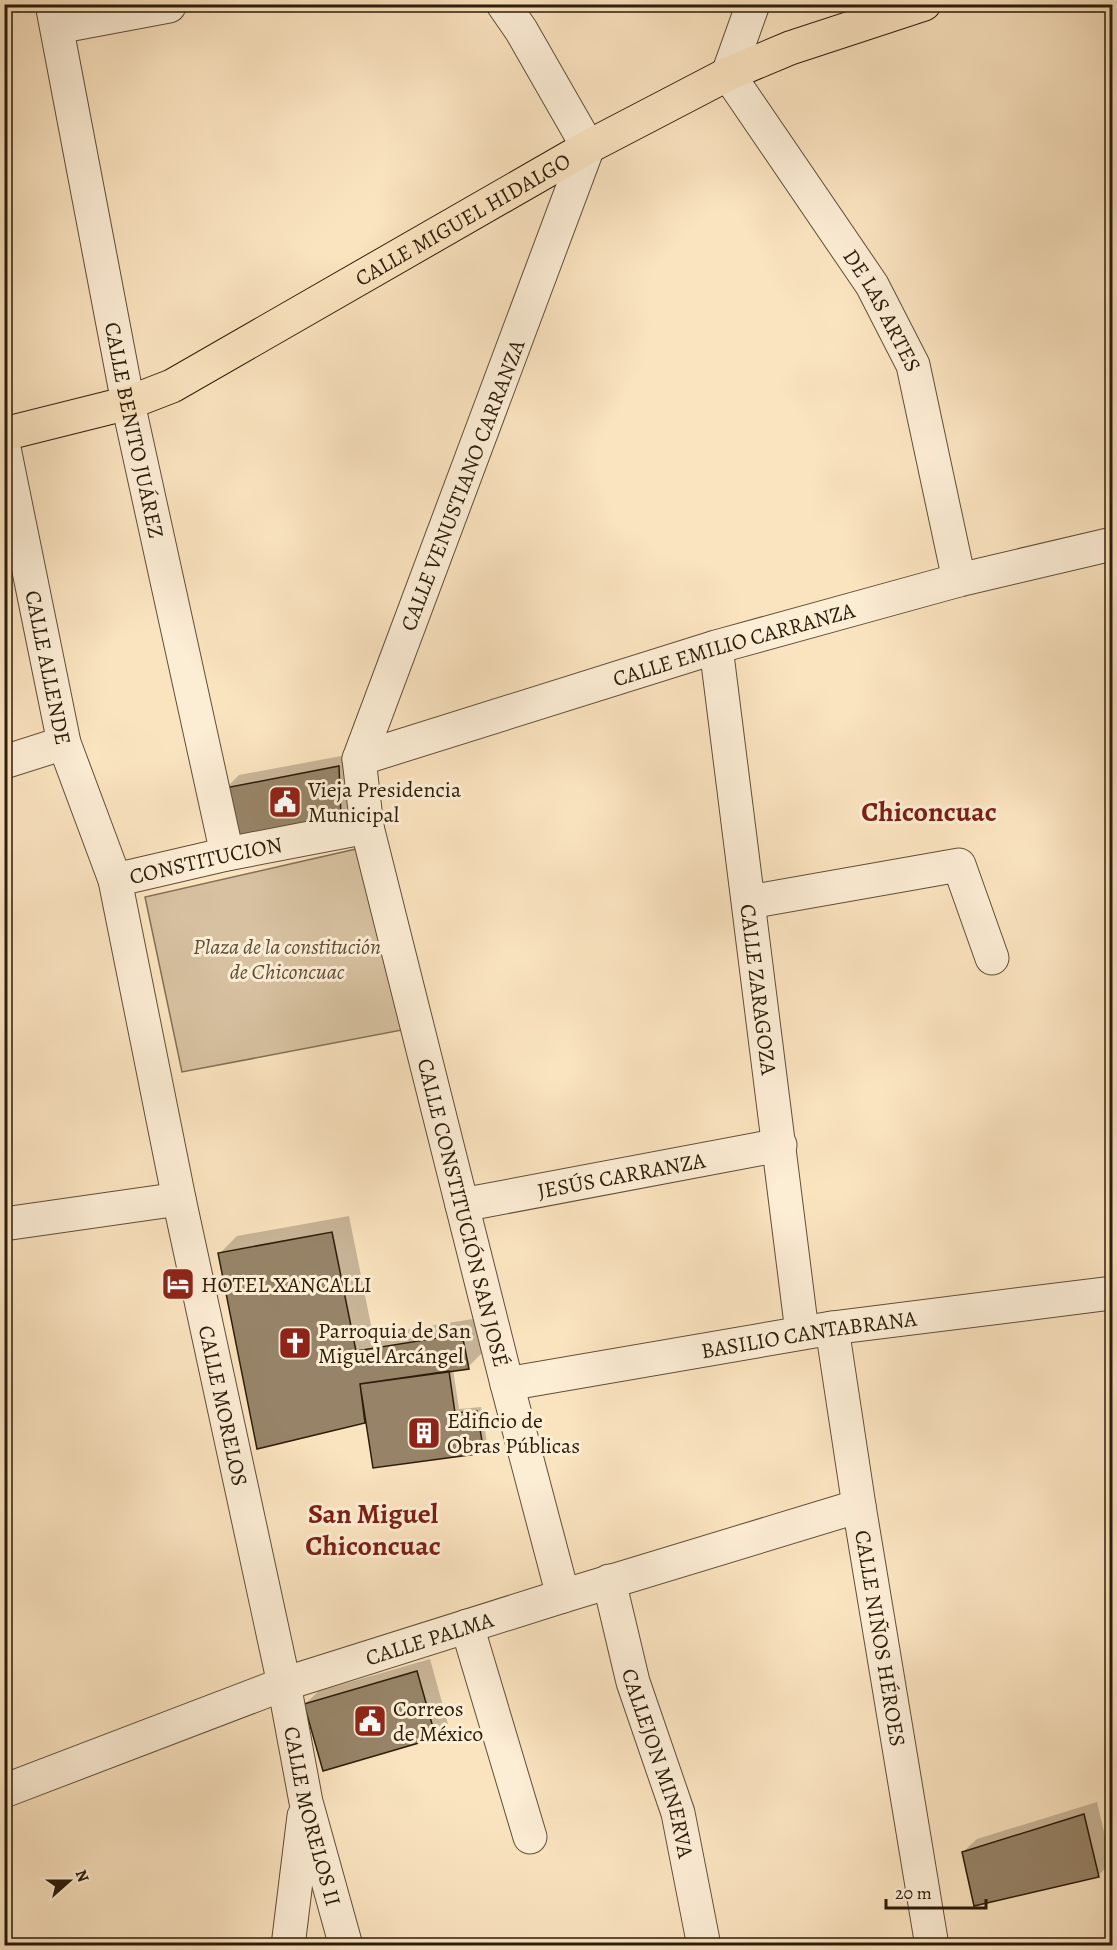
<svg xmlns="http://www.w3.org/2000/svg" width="1117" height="1950" font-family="Alegreya,serif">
	<rect width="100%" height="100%" fill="#fae3bf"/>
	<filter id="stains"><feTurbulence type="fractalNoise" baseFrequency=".00333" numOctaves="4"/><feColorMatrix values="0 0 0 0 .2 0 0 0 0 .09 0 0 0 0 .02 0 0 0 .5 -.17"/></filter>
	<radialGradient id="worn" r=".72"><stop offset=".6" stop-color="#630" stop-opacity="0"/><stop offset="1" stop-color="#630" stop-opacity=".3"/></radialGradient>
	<path fill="#d7c1a0" stroke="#826f55" stroke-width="1.5" d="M356,849L402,1030L182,1072L145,897Z"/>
	<path fill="#0003" d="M352,754L353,802L340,816L226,788L239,775Z
		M349,1216L373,1335L479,1318L485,1350L468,1367L453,1369L459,1409L481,1407L488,1448L484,1452L367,1419L364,1422L220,1253L237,1236Z
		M430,1659L448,1724L435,1737L305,1704L319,1691Z
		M1097,1802L1111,1862L1098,1876L963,1852L977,1839Z"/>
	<path fill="#978468" stroke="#2c1d0a" stroke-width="1.5" d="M339,766L341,817L240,839L225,788Z
		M332,1232L356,1351L462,1334L469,1369L360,1384L365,1423L257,1449L218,1253Z
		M449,1371L455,1413L477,1411L484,1453L373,1468L360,1384Z
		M417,1671L436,1738L323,1771L304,1704Z
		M1084,1814L1099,1877L974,1906L962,1852Z"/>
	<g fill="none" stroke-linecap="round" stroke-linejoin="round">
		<defs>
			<g id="minor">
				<path id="s1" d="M52,4L128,403L227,854"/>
				<path id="s2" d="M503,4L521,30L588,147L359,759L367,827L507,1384L563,1596"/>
				<path id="s3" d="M753,4L728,74L872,285L913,365L959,580"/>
				<path d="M57,27L169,6"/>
				<path id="s4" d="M4,448L64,743L115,880L179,1199L284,1684L306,1802L346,1946"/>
				<path id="s5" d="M716,647L802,1332"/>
				<path id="s6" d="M359,759L716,647L959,580L1112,544"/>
				<path d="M4,762L64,743"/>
				<path id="s7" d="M115,880L227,854L367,827"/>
				<path d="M749,902L959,865L992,958"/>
				<path id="s8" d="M462,1205L780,1145"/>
				<path d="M4,1224L179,1199"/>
				<path id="s9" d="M832,1328L859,1506L932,1946"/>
				<path id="s10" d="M507,1384L832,1328L1112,1293"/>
				<path id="s11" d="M609,1581L633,1682L678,1813L704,1946"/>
				<path d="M467,1626L530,1837"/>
				<path id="s12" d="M4,1791L284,1684L563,1596L859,1506"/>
				<path d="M288,1946L304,1816"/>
			</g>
			<g id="major">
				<path id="s13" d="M4,434L128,403L172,386L588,147L728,74L790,48L924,4"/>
			</g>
		</defs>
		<use href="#minor" stroke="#604e37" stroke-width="35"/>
		<use href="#major" stroke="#2c1d0a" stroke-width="35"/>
		<use href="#minor" stroke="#fcedd5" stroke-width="33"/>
		<use href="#major" stroke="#fae3bf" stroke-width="33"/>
	</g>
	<defs>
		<symbol id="civic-square" viewBox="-11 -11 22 22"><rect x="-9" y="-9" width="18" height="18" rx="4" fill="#8f2418" stroke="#fcedd5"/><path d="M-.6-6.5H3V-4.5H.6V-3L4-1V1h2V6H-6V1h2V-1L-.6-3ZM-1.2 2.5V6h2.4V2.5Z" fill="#fff"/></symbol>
		<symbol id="hotel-square" viewBox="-11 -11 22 22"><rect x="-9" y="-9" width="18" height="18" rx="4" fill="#8f2418" stroke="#fcedd5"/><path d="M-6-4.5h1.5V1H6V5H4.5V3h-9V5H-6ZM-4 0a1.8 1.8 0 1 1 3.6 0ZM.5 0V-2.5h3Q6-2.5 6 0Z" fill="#fff"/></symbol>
		<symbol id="church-square" viewBox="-11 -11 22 22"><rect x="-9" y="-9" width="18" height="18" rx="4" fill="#8f2418" stroke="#fcedd5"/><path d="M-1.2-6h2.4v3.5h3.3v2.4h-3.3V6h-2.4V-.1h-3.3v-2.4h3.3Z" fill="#fff"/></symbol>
		<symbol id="building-square" viewBox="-11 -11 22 22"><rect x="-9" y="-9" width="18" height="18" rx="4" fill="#8f2418" stroke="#fcedd5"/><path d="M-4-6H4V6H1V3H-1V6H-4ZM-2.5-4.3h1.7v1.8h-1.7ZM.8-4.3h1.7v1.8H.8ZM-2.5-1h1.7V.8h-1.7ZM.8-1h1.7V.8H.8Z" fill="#fff"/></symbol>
	</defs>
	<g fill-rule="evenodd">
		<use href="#civic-square" x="266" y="783" width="38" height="38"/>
		<use href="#hotel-square" x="159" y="1265" width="38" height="38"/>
		<use href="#church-square" x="276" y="1324" width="38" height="38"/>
		<use href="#building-square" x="405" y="1414" width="38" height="38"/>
		<use href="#civic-square" x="351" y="1702" width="38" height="38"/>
	</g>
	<g text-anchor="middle" stroke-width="6" stroke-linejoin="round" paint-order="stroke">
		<g font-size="22" fill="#2c1d0a" stroke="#fcedd5">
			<text dy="8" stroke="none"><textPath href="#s13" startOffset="510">CALLE MIGUEL HIDALGO</textPath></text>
			<text dy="8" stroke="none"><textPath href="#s3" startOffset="357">DE LAS ARTES</textPath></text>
			<text dy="8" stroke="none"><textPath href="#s1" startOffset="434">CALLE BENITO JUÁREZ</textPath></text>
			<text transform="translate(462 485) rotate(-69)" y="8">CALLE VENUSTIANO CARRANZA</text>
			<text dy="8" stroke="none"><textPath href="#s6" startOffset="392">CALLE EMILIO CARRANZA</textPath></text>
			<text dy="8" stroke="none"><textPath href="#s4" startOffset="224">CALLE ALLENDE</textPath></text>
			<text dy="8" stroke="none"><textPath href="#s7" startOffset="93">CONSTITUCION</textPath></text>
			<text dy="8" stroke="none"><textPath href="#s5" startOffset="345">CALLE ZARAGOZA</textPath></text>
			<text dy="8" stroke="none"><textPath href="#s8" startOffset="162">JESÚS CARRANZA</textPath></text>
			<text dy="8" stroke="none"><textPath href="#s2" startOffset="1286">CALLE CONSTITUCIÓN SAN JOSÉ</textPath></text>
			<text dy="8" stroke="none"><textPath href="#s10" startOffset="306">BASILIO CANTABRANA</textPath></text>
			<text dy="8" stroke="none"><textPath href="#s4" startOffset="984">CALLE MORELOS</textPath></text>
			<text dy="8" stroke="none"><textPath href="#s9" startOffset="314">CALLE NIÑOS HÉROES</textPath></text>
			<text dy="8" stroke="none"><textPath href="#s12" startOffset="452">CALLE PALMA</textPath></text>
			<text dy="8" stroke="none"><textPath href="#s11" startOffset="189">CALLEJON MINERVA</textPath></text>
			<text dy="8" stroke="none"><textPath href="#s4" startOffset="1404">CALLE MORELOS II</textPath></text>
		</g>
		<g font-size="22" fill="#2c1d0a" stroke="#fcedd5" text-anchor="start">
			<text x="308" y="797">Vieja Presidencia<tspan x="308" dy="25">Municipal</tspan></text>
			<text x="201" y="1292">HOTEL XANCALLI</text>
			<text x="318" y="1338">Parroquia de San<tspan x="318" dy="25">Miguel Arcángel</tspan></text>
			<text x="447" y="1428">Edificio de<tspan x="447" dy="25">Obras Públicas</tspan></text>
			<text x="393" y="1716">Correos<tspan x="393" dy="25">de México</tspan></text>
		</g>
		<g font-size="22" font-style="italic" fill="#5f4e37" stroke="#fcedd5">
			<text x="287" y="954">Plaza de la constitución<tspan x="287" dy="25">de Chiconcuac</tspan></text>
		</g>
		<g font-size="28" font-weight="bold" fill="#7a1f14" stroke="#fcedd5">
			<text x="929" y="821">Chiconcuac</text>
			<text x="373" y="1523">San Miguel<tspan x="373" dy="32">Chiconcuac</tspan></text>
		</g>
	</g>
	<rect width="1117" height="1950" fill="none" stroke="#fae3bf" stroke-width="24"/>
	<rect x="6" y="6" width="1105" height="1938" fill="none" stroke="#2c1d0a" stroke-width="3"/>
	<rect x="12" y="12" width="1093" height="1926" fill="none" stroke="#2c1d0a" stroke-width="1.5"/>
	<g transform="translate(69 1881) rotate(69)" stroke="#fcedd5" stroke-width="4.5" paint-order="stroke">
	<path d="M0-4.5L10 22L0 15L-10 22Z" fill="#2c1d0a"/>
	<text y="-9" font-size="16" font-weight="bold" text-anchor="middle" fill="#2c1d0a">N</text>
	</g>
	<path d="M886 1899v9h100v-9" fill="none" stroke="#2c1d0a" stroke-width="3"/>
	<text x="895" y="1899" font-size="18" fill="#2c1d0a" stroke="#fcedd5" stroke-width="4.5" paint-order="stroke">20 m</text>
	<rect width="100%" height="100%" filter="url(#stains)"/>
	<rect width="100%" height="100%" fill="url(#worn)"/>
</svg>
